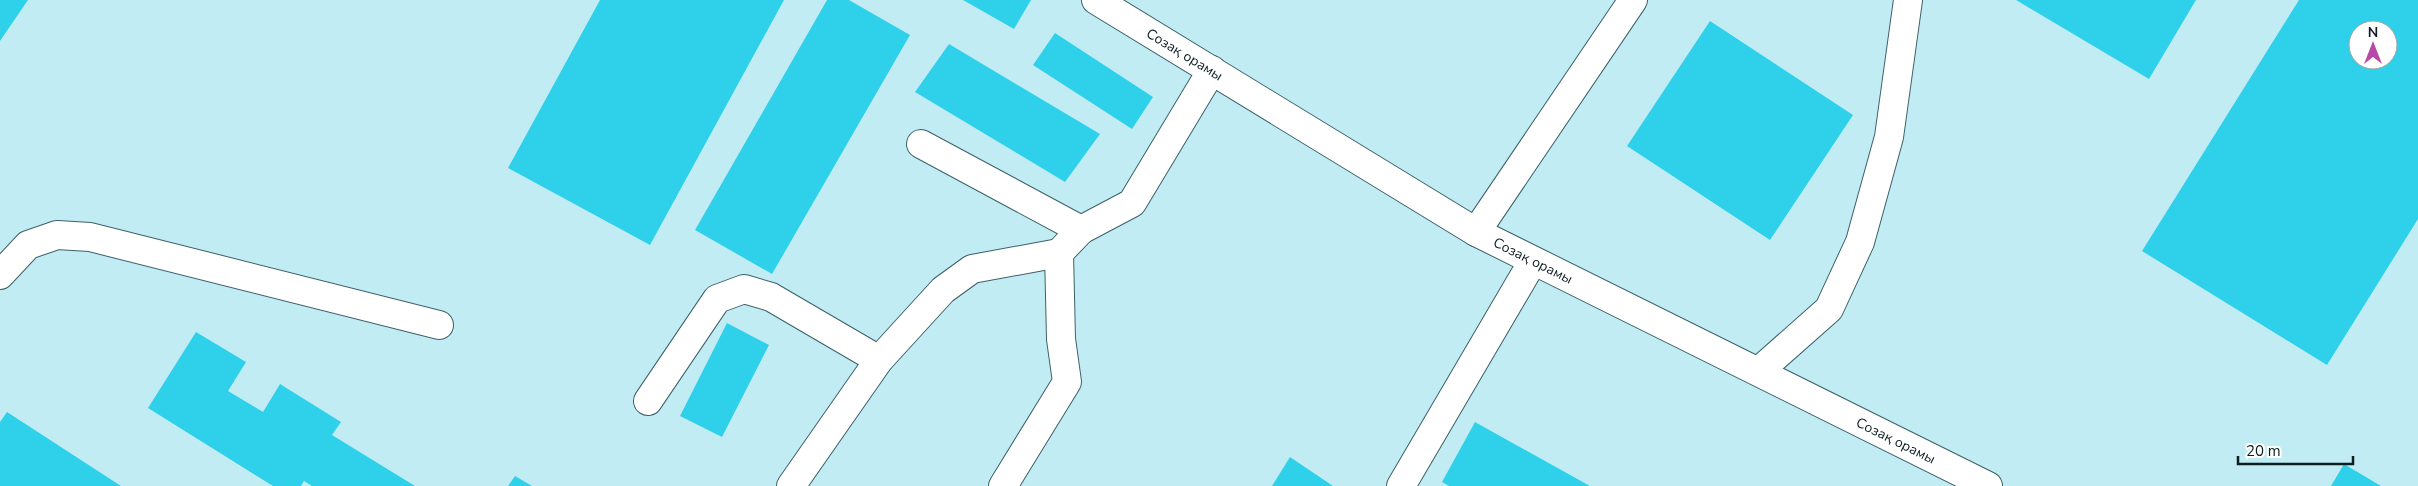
<svg xmlns="http://www.w3.org/2000/svg" width="2418" height="486" font-family="'Nunito Sans',sans-serif">
	<rect width="100%" height="100%" fill="#c2ecf4"/>
	<path fill="#2fd1ea" fill-rule="evenodd" d="M0,0H28L0,41Z
		M600,0H784L650,245L508,168Z
		M827,0H849L910,35L772,274L695,230Z
		M963,0H1031L1014,29Z
		M2016,0H2196L2149,79Z
		M2299,0H2418V219L2327,365L2142,251ZM2358,30H2388V60H2358Z
		M1710,21L1853,115L1770,240L1627,146Z
		M1055,33L1153,97L1132,129L1033,65Z
		M949,44L1100,134L1065,182L915,92Z
		M727,323L769,345L722,437L680,416Z
		M196,332L246,362L228,391L263,412L280,384L341,422L332,435L415,486H312L304,481L301,486H273L148,408Z
		M7,412L121,486H0V422Z
		M1475,422L1590,486H1449L1442,482Z
		M1290,457L1333,486H1272Z
		M2344,464L2381,486H2331Z
		M515,476L532,486H508Z"/>
	<g fill="none" stroke-linecap="round" stroke-linejoin="round">
		<defs>
			<g id="minor">
				<path id="s1" d="M1096,0L1476,232L1988,486"/>
				<path d="M921,144L1081,230"/>
				<path d="M1476,232L1633,0"/>
				<path d="M0,275L28,245L57,235L90,237L439,325"/>
				<path d="M1759,371L1829,309L1860,242L1889,137L1908,0"/>
				<path d="M648,401L717,299L744,289L771,297L879,360"/>
				<path d="M791,486L879,360L943,290L972,269L1059,253"/>
				<path d="M1003,486L1067,382L1061,339L1059,253L1081,230L1132,203L1212,70"/>
				<path d="M1401,486L1533,261"/>
			</g>
		</defs>
		<use href="#minor" stroke="#3c6168" stroke-width="30"/>
		<use href="#minor" stroke="#fff" stroke-width="28"/>
	</g>
	<g text-anchor="middle" stroke-width="4" stroke-linejoin="round" paint-order="stroke">
		<g font-size="14" fill="#0e1d20" stroke="#fff">
			<text dy="5" stroke="none"><textPath href="#s1" startOffset="104">Созақ орамы</textPath></text>
			<text dy="5" stroke="none"><textPath href="#s1" startOffset="509">Созақ орамы</textPath></text>
			<text dy="5" stroke="none"><textPath href="#s1" startOffset="914">Созақ орамы</textPath></text>
		</g>
	</g>
	<g transform="translate(2373 45)"><circle r="24" fill="#ffffff" stroke="#9fa5a6"/>
	<path d="M0-4L9 19L0 12L-9 19Z" fill="#b74aa9"/>
	<text y="-8" font-size="14" font-weight="bold" text-anchor="middle" fill="#0e1d20">N</text>
	</g>
	<path d="M2238 456v8h115v-8" fill="none" stroke="#0e1d20" stroke-width="2.5"/>
	<text x="2246" y="456" font-size="15" fill="#0e1d20" stroke="#ffffff" stroke-width="4" paint-order="stroke">20 m</text>
</svg>
